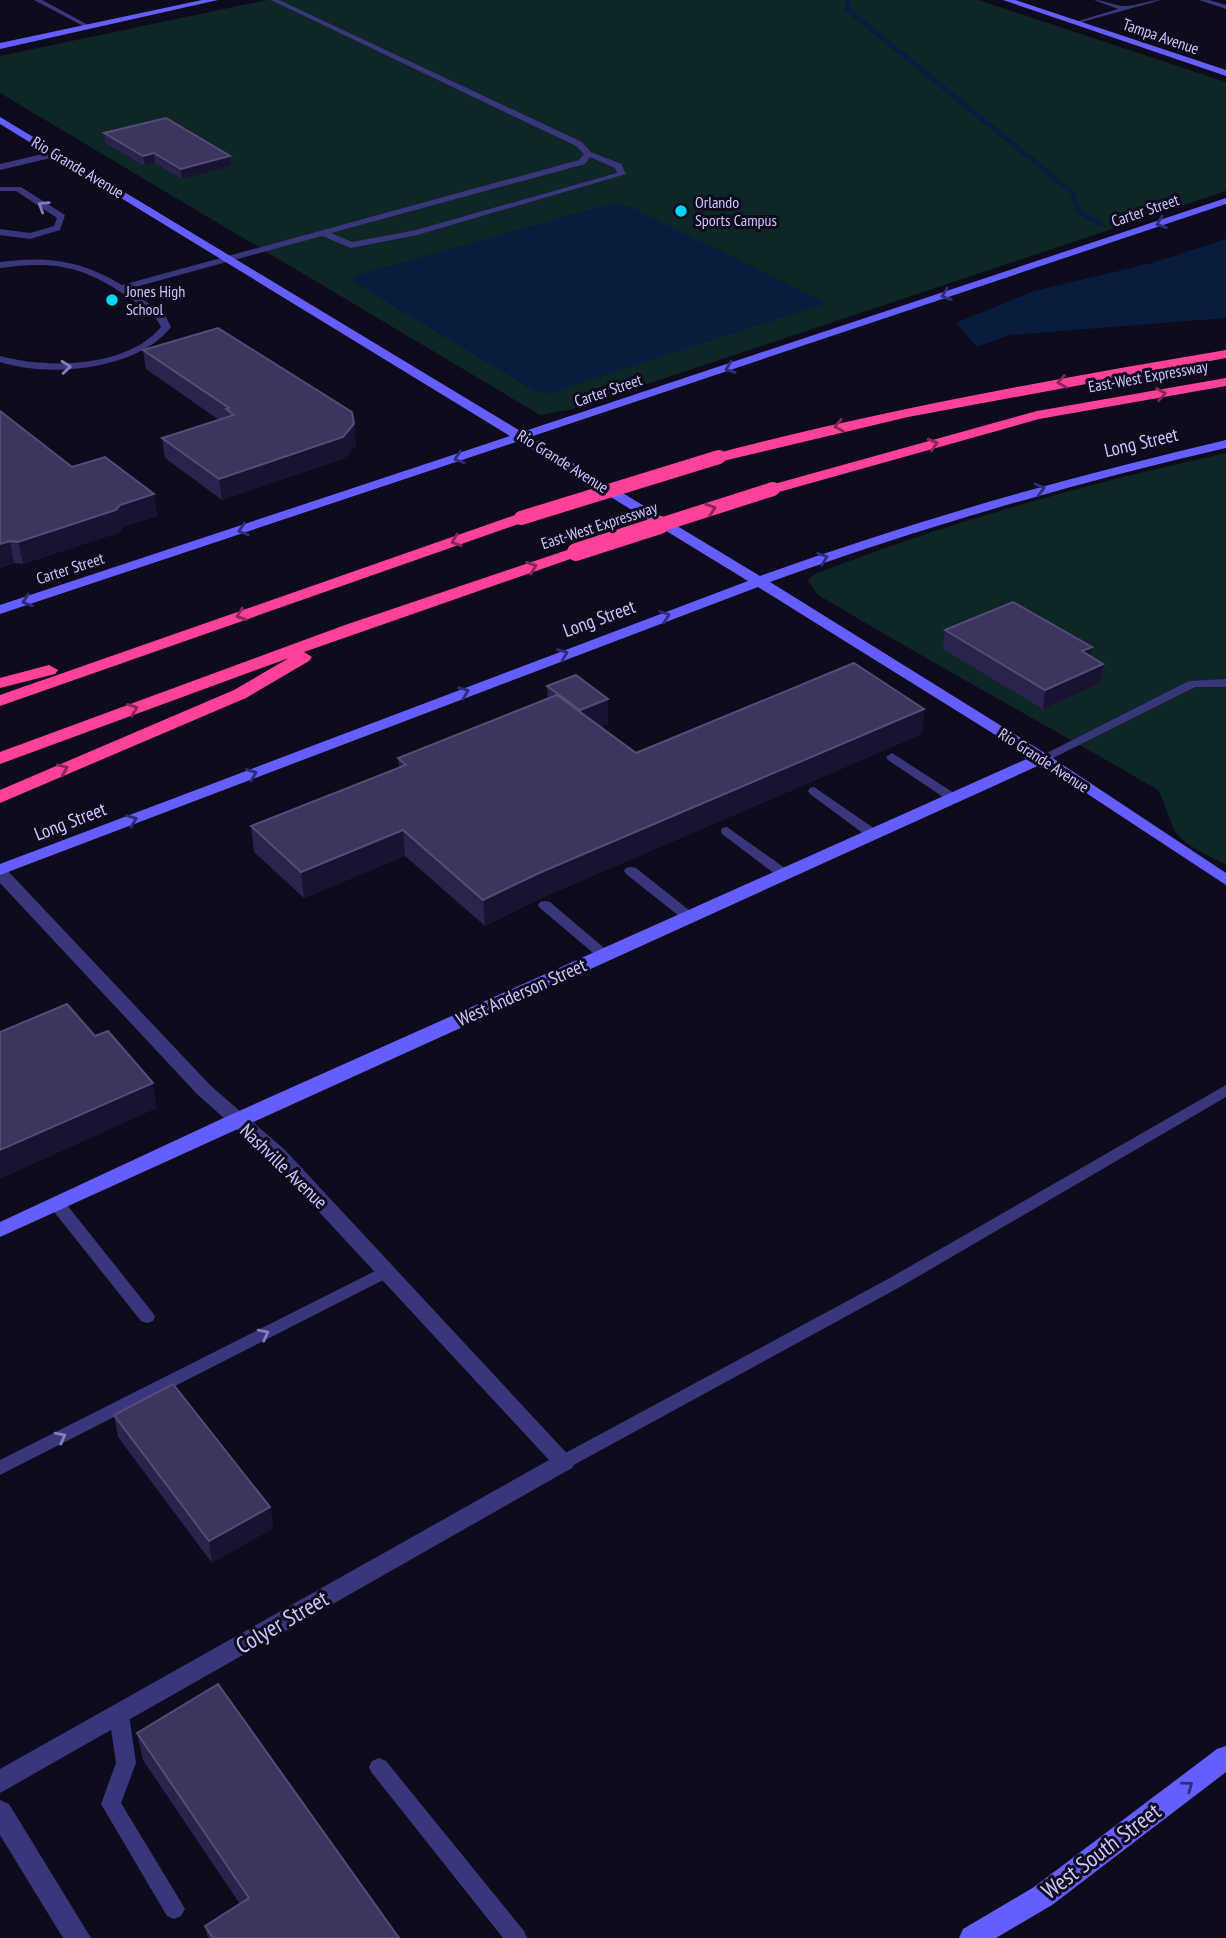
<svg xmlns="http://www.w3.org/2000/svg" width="1226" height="1938" font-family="'PT Sans Narrow',sans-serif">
	<rect width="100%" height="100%" fill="#0e0b1d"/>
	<path fill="#0e2626" d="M267,0H978L1226,82V191L569,410L540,415L0,93V56Z
		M1226,453V865C1211,856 1184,846 1175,831C1170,822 1165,802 1158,790C1045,724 930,662 818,595L808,581L813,575C947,522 1086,484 1226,453Z"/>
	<path fill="#0a1c3d" d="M612,203L633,208L826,303L551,393L536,392L352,281L355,276Z
		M1226,239V318L1009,335L977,347L956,323L1034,291L1152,263Z"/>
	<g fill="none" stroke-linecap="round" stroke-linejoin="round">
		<path stroke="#0a1c3d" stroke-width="5" d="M848,0L847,9L1073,193L1078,211L1102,224"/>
		<path fill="#39367c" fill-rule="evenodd" d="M34,0H42L92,27L87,28Z
			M271,0H279L582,142L591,152L621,164L626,174L417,235L351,248L322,236L128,289L165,315L171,327C138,370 49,378 0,362V356C47,369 127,368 161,327C156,315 145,309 134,301C85,267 59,260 0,268V262C48,256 80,260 122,285L579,160L584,154L576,146ZM590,157L615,168L617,173L416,230L352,242L331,233L585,164Z
			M1094,0C1105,0 1117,7 1127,6C1139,5 1149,0 1161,0L1075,24V22L1118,9Z
			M1199,0H1209L1226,5V9Z
			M0,187H21L65,215L60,230L30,239L0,235V229L30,233L54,226L57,218L16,191H0Z
			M1226,679V687H1195L1047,761L1043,762L1037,758L1189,681Z
			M892,753L957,795L959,798L957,801H949L888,760L886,757Z
			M814,787L878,831L879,834L878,837H868L810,794L808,791L810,788Z
			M727,827L789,871L791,874L789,877H779L722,834L721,831L722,828Z
			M631,867L636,868L694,914L696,917L694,920H684L626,874L624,871L626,868Z
			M545,901L550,902L609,952L611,955L609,958H599L540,908L538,905L540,902Z
			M1226,1085V1097L900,1287L570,1467L564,1469L558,1467L555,1462L558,1457L888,1279Z
			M57,1198L63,1200L153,1313L155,1317L153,1321L147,1323L141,1321L51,1208L49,1204L51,1200Z
			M387,1265L393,1267L395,1271L393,1275L0,1475V1460Z
			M119,1706L126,1709L129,1715L136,1763L121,1803L181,1902L185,1909L181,1916L174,1919L167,1916L101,1804L116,1763L109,1715L112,1709Z
			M379,1758L386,1761L524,1931L527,1938H503L372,1773L369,1767L372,1761Z"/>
		<path fill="#39367c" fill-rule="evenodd" d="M55,151L59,152V156L0,170V164Z
			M0,868L6,869L211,1086L285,1150L575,1462L572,1468L0,1793V1769L549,1460L271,1160L197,1094L0,883Z
			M0,1800L9,1804L91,1938H63L0,1835Z"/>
		<path fill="#645eff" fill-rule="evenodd" d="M202,0H218L0,49V43Z
			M1003,0H1015L1226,70V76Z
			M0,117L522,432L1226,198V204L530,437L760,576C913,521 1068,477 1226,440V448C1071,484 919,528 770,582L1048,755L1226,873V885L1042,764L0,1237V1222L230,1115L1031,757L758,587L0,875V864L748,581L519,441L0,614V605L510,436L0,124Z
			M1226,1746V1772L1052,1905L996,1938H959L963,1929L1034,1887L1217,1749Z"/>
		<path fill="#ff4299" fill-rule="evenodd" d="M1226,350V358L908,417L719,462L711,457L714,454C883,410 1054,379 1226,350Z
			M1226,378V386L1039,419L779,492H767L765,489L767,486L1037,411Z
			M521,513L529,518L527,521L0,706V695Z
			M576,547L584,552L582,555L304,652L312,657L309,661L246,698L0,803V790L234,690L289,658L0,764V752L345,625Z
			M49,665L58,670L55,674L0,688V678Z"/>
		<path stroke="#ff4299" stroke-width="14" d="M521,518L719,457
			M654,527L773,489"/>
		<path stroke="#ff4299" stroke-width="18" d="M576,552L660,525"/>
	</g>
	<path fill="#2c234c" d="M104,133L230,156L231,166L182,179L155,163L145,166L105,143Z
		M143,350L354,424L356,445L345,458L222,500L165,458L162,438L219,420L146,369Z
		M0,411L72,467L154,494L157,516L123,527L120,532L23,564L14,563L0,568Z
		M945,630L1090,656L1100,683L1043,709L943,649Z
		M547,686L608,699V724L600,727L636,753L924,709L922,734L539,899L485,926L405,856L304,898L254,852L251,826L399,767L398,758L548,699Z
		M114,1415L270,1507L273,1528L212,1563L118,1437Z
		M137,1733L399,1938H208L205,1926L240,1904L143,1760Z"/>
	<path fill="#191231" d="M154,153L155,163L145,166L143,156Z
		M230,156L231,166L182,179L181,169Z
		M354,424L356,445L345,458L222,500L219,479Z
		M154,494L157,516L123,527L120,532L23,564L18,542L120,505Z
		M10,541L14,563L0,568V544Z
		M1092,647L1089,666L1082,651Z
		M1103,664L1100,683L1043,709L1045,690Z
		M608,699V724L581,735L580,710Z
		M924,709L922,734L539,899L485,926L483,900L539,873Z
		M403,830L405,856L304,898L301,872Z
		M153,1083L157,1108L0,1179V1150Z
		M270,1507L273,1528L212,1563L209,1541Z"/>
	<path fill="#3e355f" stroke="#544c78" stroke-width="2" d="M166,118L230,156L181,169L154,153L143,156L104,133Z
		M218,328L352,412L354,424L343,437L219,479L162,438L234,415L226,409L229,408L143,350Z
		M0,411L72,467L105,457L154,494L120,505L116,510L18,542L10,541L0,544Z
		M1013,602L1092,647L1082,651L1103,664L1045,690L945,630Z
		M854,663L924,709L539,873L483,900L403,830L301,872L251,826L406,765L398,758L557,695L636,753Z
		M576,675L608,699L580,710L547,686Z
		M67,1004L95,1036L108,1031L153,1083L0,1150V1032Z
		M173,1384L270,1507L209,1541L114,1415Z
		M218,1684L399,1938H213L205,1926L249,1898L137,1733Z"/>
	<defs><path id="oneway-chevron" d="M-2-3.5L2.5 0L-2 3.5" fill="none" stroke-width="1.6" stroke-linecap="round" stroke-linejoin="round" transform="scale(1.75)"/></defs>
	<g stroke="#847ebe">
		<use href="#oneway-chevron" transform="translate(43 206) rotate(-148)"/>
		<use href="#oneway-chevron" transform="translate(66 367) rotate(-5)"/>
		<use href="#oneway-chevron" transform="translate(264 1334) rotate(-27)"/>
		<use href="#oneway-chevron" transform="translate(61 1437) rotate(-27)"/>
	</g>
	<g stroke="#302c77">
		<use href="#oneway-chevron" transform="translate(1161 223) rotate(161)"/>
		<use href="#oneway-chevron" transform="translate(946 295) rotate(161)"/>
		<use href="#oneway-chevron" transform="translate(730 368) rotate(161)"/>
		<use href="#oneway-chevron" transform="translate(459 458) rotate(162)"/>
		<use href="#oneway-chevron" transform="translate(1040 489) rotate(-15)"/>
		<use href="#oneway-chevron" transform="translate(243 530) rotate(162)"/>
		<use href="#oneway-chevron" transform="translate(823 558) rotate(-20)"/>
		<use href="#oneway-chevron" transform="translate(27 601) rotate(162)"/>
		<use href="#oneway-chevron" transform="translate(665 616) rotate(-20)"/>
		<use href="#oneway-chevron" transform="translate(563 654) rotate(-21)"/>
		<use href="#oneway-chevron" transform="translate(464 692) rotate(-21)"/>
		<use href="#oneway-chevron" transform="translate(252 774) rotate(-21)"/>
		<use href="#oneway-chevron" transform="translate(132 820) rotate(-21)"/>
		<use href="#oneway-chevron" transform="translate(1188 1786) rotate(-37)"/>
	</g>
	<g stroke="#86265b">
		<use href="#oneway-chevron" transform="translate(1062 382) rotate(170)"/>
		<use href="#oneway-chevron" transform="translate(1161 394) rotate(-10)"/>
		<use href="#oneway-chevron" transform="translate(839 426) rotate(169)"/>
		<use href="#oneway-chevron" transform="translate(933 444) rotate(-16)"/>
		<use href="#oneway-chevron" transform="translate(711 509) rotate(-18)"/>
		<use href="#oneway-chevron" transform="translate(456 541) rotate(161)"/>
		<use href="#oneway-chevron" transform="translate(532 567) rotate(-19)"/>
		<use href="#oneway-chevron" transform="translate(241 615) rotate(161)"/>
		<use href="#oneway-chevron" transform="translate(133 709) rotate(-20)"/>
		<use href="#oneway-chevron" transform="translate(63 769) rotate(-24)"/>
	</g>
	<g fill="#00d6f2" stroke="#0e0b1d" stroke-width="2.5">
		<circle cx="681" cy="211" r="7"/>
		<circle cx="112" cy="300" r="7"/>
	</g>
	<g text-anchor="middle" stroke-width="6" stroke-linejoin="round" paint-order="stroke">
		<g font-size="16" fill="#cec7ff" stroke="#0e0b1d">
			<text transform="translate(1161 36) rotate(19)" y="6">Tampa Avenue</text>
			<text transform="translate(78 167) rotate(31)" y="6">Rio Grande Avenue</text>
			<text transform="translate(1145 210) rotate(-19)" y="6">Carter Street</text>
			<text transform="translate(1148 376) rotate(-10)" y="6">East-West Expressway</text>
			<text transform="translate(608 390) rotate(-19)" y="6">Carter Street</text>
			<text transform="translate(563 461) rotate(32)" y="6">Rio Grande Avenue</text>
			<text transform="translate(599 525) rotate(-18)" y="6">East-West Expressway</text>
			<text transform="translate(70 568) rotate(-18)" y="6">Carter Street</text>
			<text transform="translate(1044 760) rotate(33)" y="6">Rio Grande Avenue</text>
		</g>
		<g font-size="16" fill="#cec7ff" stroke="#0e0b1d" text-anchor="start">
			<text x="695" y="208">Orlando<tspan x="695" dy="18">Sports Campus</tspan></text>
			<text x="126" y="297">Jones High<tspan x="126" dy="18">School</tspan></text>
		</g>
		<g font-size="19" fill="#cec7ff" stroke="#0e0b1d">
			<text transform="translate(1141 442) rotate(-13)" y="7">Long Street</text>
			<text transform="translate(599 618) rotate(-20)" y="7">Long Street</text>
			<text transform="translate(70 821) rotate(-21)" y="7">Long Street</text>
			<text transform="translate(521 992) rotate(-24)" y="7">West Anderson Street</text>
			<text transform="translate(284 1166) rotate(44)" y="7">Nashville Avenue</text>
		</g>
		<g font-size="23" fill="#cec7ff" stroke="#0e0b1d">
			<text transform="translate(282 1622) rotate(-30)" y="8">Colyer Street</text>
			<text transform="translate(1101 1851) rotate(-37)" y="8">West South Street</text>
		</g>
	</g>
</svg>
